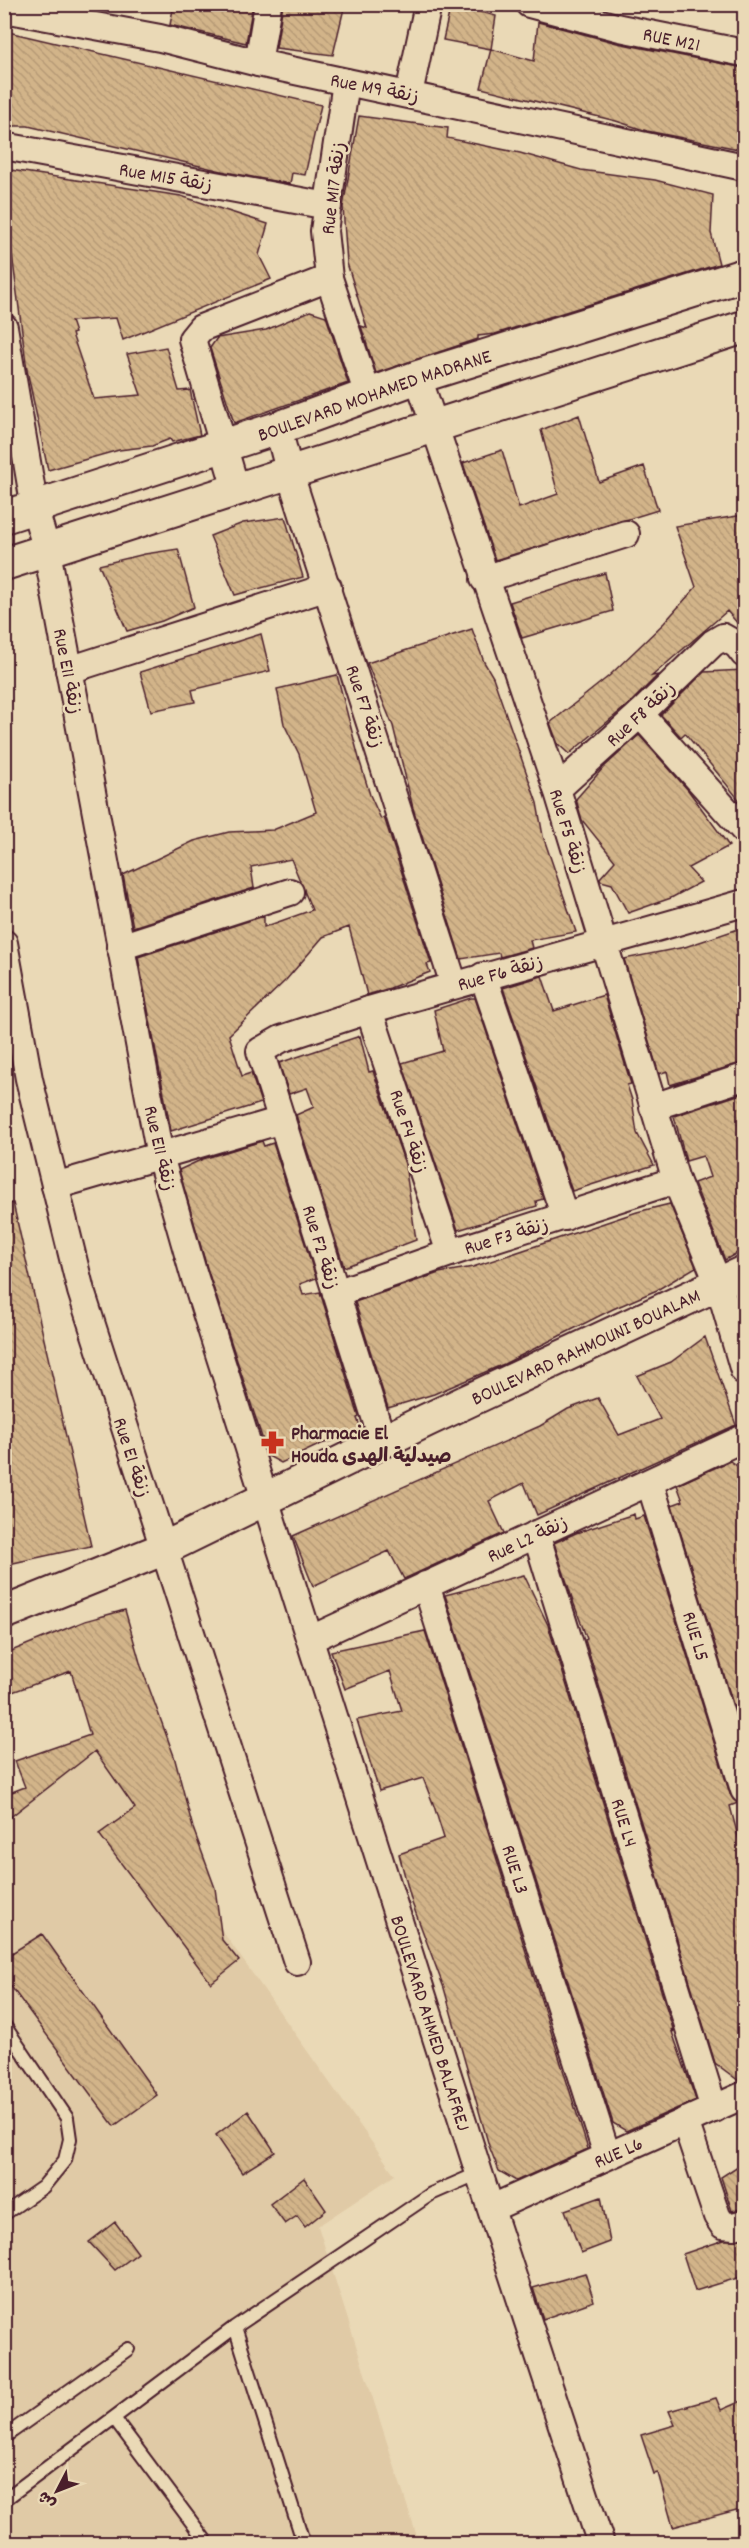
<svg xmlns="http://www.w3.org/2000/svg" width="749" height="2548" font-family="Dekko,'Playpen Sans Arabic',sans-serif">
	<defs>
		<pattern id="building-back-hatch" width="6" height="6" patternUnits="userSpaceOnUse" patternTransform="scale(1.5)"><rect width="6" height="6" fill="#d2b489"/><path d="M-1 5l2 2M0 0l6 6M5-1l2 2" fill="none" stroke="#b69a76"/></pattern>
	</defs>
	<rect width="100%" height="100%" fill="#ead9b6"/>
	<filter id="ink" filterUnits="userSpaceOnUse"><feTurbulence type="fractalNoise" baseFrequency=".0167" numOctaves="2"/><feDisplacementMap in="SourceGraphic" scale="12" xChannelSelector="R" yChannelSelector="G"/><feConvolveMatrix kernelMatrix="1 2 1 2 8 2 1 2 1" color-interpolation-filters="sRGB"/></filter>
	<g filter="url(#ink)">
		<path fill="#e0caa6" d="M95,1751L395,2175L318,2226L419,2543L11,2544L5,2535V1822Z"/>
		<path fill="url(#building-back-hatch)" stroke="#4a1f2b" stroke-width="1.5" d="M174,4H253L246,43L170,25Z
			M283,4H345L333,55L276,48Z
			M451,4L496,16L491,49L443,40Z
			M538,22L617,43L744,68V150L647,131L616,121L481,88L491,49L534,61Z
			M4,31L321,105L305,175L292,173L290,184L226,172L28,126H4Z
			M359,116L448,128L447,138L520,153L581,170L655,180L713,195L711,233L719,264L495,334L478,336V339L376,373L361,326L367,328L347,263L343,207Z
			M4,169L181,196L268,224L259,255L271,279L123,340L116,318L71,321L75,333L72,334L94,399L141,395L127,354L166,347L179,391L190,390L200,435L172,442L170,439L152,446L119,450L48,470L27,370L9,231H4Z
			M310,311L326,316L348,383L234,423L210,348L217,338L266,330Z
			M579,415L599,482L644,466L658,510L495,560L463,463L502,450L519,508L558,494L541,430Z
			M744,515V631L727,611L652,676L658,675L630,703L569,754L558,744L550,723L609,676L664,623L696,587L675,526Z
			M285,517L303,577L235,595L210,536L243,523Z
			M178,549L194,607L162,621L127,631L99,565L145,554Z
			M605,573L613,611L522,638L510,602Z
			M472,629L484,662L493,677L537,803L543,836L576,932L530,940L532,948L500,957L499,953L461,959L413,808L393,726L367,663Z
			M261,634L270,671L192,690L195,702L151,711L140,672Z
			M744,670V806L685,733L681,737L661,715L704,672Z
			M337,675L360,762L370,795L381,819L384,817L431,963L427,964L430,972L390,988L367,995L349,927L323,937L286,980L229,1035L242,1076L251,1073L261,1103L171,1131L138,957L264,916V927L312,910L291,859L251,867L254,888L133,927L123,875L194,841L229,832L273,830L316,812L299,754L284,724L277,689Z
			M639,735L688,790L729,846L688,868L701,882L671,898L628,913L612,884L601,881L600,878L615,861L582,820L576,799L603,768Z
			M744,927V1062L670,1085L667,1071L659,1074L624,959L685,947Z
			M542,976L554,1011L604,995L631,1084L627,1085L632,1100L637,1133L654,1165L572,1191L503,988Z
			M471,998H475L543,1199L536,1201L537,1206L458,1230L402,1063L443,1051L434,1010Z
			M360,1036L369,1072L373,1071L405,1164L416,1240L344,1267L296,1115L314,1107L307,1088L289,1094L279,1063Z
			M744,1093V1249L725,1260L694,1183L710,1177L703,1156L686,1161L674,1116Z
			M262,1141L264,1146L273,1143L316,1278L300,1284L303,1295L320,1292L359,1417L357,1418L362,1432L321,1444L281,1463L268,1456L207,1268L179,1170L203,1159Z
			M13,1203L91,1546L4,1565V1204Z
			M670,1204L696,1267L657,1290L613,1309L504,1364L434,1394L388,1408L355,1302L439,1273L473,1267L637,1212Z
			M705,1337L736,1425L537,1515L524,1483L489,1501L504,1533L404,1579L389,1551L313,1586L293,1536L540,1426L568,1409L598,1398L619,1435L660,1419L637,1376L671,1362Z
			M730,1461L744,1471V1740L672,1505L683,1501L677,1485Z
			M634,1514L635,1519L644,1516L730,1794L738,1803L730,1806L744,1859V2080L739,2081L715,2063L585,1640L587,1639L574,1604L554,1543L576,1533Z
			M524,1575L548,1625L674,2032L671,2029L696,2100L626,2131L613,2123L445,1595Z
			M125,1610L141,1666L174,1756L193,1828L215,1888L222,1940L239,1961L211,1983L99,1834L135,1808L95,1751L4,1822V1795L25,1787L15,1761L90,1735L71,1671L4,1695V1654L85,1621Z
			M425,1631L588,2149L516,2181L499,2171L489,2146L444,1988L412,1903L399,1854L444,1838L434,1806L423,1778L379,1791L357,1720L402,1711L390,1671L345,1689L331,1651Z
			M42,1934L157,2095L114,2126L4,1977V1958Z
			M248,2111L275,2152L242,2173L216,2135Z
			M744,2162V2208L732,2211L721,2177Z
			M304,2178L326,2210L305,2227L297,2216L285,2224L270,2204Z
			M601,2197L610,2242L581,2253L565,2210Z
			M115,2222L138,2253L115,2270L89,2242Z
			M744,2239V2276L695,2291L683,2254L724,2240Z
			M585,2273L594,2301L543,2319L533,2288Z
			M716,2398L721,2410L744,2400V2508L673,2527L658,2473L654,2474L641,2435L675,2425L669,2411Z"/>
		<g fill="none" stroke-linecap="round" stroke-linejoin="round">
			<defs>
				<path id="service" d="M4,2025L67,2118L70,2139L65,2160L43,2187L4,2214
					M235,2327L304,2544
					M114,2418L208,2544
					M4,2437L128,2349
					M4,2500L235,2327L431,2194L479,2173"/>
				<g id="minor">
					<path id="s1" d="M529,4L620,28L744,53"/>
					<path d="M4,9L160,38L258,63L744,167"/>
					<path d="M258,63L268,4"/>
					<path d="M346,82L324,231L329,278L368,395"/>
					<path d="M409,94L428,4"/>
					<path d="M4,146L328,206"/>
					<path id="s2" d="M4,327L35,509L47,551L160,1156L193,1272L479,2173L601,2544"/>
					<path d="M418,377L557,789L676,1180L719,1285L744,1371"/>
					<path d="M278,428L290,474L454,985"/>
					<path d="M236,489L192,339L201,328L329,278"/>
					<path d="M484,579L626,534"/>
					<path d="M69,670L328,587"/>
					<path d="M640,714L744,830"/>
					<path d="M557,789L640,714L713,643L723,637L737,645L744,654"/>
					<path d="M4,943L29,1079L81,1291L297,1962"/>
					<path d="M120,947L290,892"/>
					<path d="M483,976L565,1217"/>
					<path d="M369,1010L450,1253"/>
					<path d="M653,1107L744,1077"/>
					<path d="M55,1186L282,1120"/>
					<path d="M336,1293L450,1253L676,1180"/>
					<path d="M383,1442L260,1051L281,1039L369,1010L744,903"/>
					<path id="s3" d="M650,1483L744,1790"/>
					<path id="s4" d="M536,1534L714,2109"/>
					<path id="s5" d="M426,1585L607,2155"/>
					<path d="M311,1639L744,1438"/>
					<path d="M685,2121L717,2216L723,2225L734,2226L744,2223"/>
					<path id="s6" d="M492,2208L744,2095"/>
				</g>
				<g id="tertiary">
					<path id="s7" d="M4,517L278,428L418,377L744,275"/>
					<path d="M4,564L744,327"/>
					<path id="s8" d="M4,1613L163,1549L427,1420L744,1272"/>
				</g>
			</defs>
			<use href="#service" stroke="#4a1f2b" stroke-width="16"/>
			<use href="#minor" stroke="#4a1f2b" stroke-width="30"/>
			<use href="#tertiary" stroke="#4a1f2b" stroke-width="36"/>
			<use href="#service" stroke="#ead9b6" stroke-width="12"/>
			<use href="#minor" stroke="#ead9b6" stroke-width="26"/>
			<use href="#tertiary" stroke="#ead9b6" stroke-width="32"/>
		</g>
	</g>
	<defs>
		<symbol id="pharmacy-bare" viewBox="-9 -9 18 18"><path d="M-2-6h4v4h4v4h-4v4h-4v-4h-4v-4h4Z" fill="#c8321e" stroke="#ead9b6" stroke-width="2.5" paint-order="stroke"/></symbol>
	</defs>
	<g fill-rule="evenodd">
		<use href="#pharmacy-bare" x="256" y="1426" width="33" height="33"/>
	</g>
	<g text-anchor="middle" stroke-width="5" stroke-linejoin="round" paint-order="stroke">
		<g font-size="20" fill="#4a1f2b" stroke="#ead9b6">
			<text dy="7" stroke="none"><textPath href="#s1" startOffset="147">RUE M21</textPath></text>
			<text transform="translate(375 87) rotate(11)" y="7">Rue M9 زنقة</text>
			<text transform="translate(166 176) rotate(10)" y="7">Rue M15 زنقة</text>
			<text transform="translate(332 188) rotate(-83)" y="7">Rue M17 زنقة</text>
			<text dy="7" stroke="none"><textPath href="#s7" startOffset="390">BOULEVARD MOHAMED MADRANE</textPath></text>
			<text transform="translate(69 671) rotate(79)" y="7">Rue E11 زنقة</text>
			<text transform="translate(366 706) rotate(72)" y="7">Rue F7 زنقة</text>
			<text transform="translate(640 713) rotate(-43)" y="7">Rue F8 زنقة</text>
			<text transform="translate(569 831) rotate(73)" y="7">Rue F5 زنقة</text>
			<text transform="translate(500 972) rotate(-16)" y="7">Rue F6 زنقة</text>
			<text transform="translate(410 1131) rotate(72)" y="7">Rue F4 زنقة</text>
			<text transform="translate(161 1148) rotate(77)" y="7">Rue E11 زنقة</text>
			<text transform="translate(506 1235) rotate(-17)" y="7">Rue F3 زنقة</text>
			<text transform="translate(322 1247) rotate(73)" y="7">Rue F2 زنقة</text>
			<text dy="7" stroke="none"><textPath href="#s8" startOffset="640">BOULEVARD RAHMOUNI BOUALAM</textPath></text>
			<text transform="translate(133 1457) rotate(72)" y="7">Rue E1 زنقة</text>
			<text transform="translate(527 1538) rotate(-25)" y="7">Rue L2 زنقة</text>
			<text dy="7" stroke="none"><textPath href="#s3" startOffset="160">RUE L5</textPath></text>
			<text dy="7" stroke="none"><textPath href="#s4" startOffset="302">RUE L4</textPath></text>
			<text dy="7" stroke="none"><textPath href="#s5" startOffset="298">RUE L3</textPath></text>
			<text dy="7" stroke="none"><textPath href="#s2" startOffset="1752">BOULEVARD AHMED BALAFREJ</textPath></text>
			<text dy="7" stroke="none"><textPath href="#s6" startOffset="138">RUE L6</textPath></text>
		</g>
		<g font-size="20" font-weight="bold" fill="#4a1f2b" stroke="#ead9b6" text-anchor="start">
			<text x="291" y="1439">Pharmacie El<tspan x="291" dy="23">Houda صيدلية الهدى</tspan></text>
		</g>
	</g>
	<rect width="749" height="2548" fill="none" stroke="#ead9b6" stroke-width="24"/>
	<rect x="12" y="12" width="725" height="2524" fill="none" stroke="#4a1f2b" stroke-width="2" filter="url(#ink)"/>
	<g transform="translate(57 2491) rotate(228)" stroke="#ead9b6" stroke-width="4.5" paint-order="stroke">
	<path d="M0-4.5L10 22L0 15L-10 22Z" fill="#4a1f2b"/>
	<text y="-9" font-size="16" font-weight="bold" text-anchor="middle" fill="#4a1f2b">ش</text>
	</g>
</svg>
